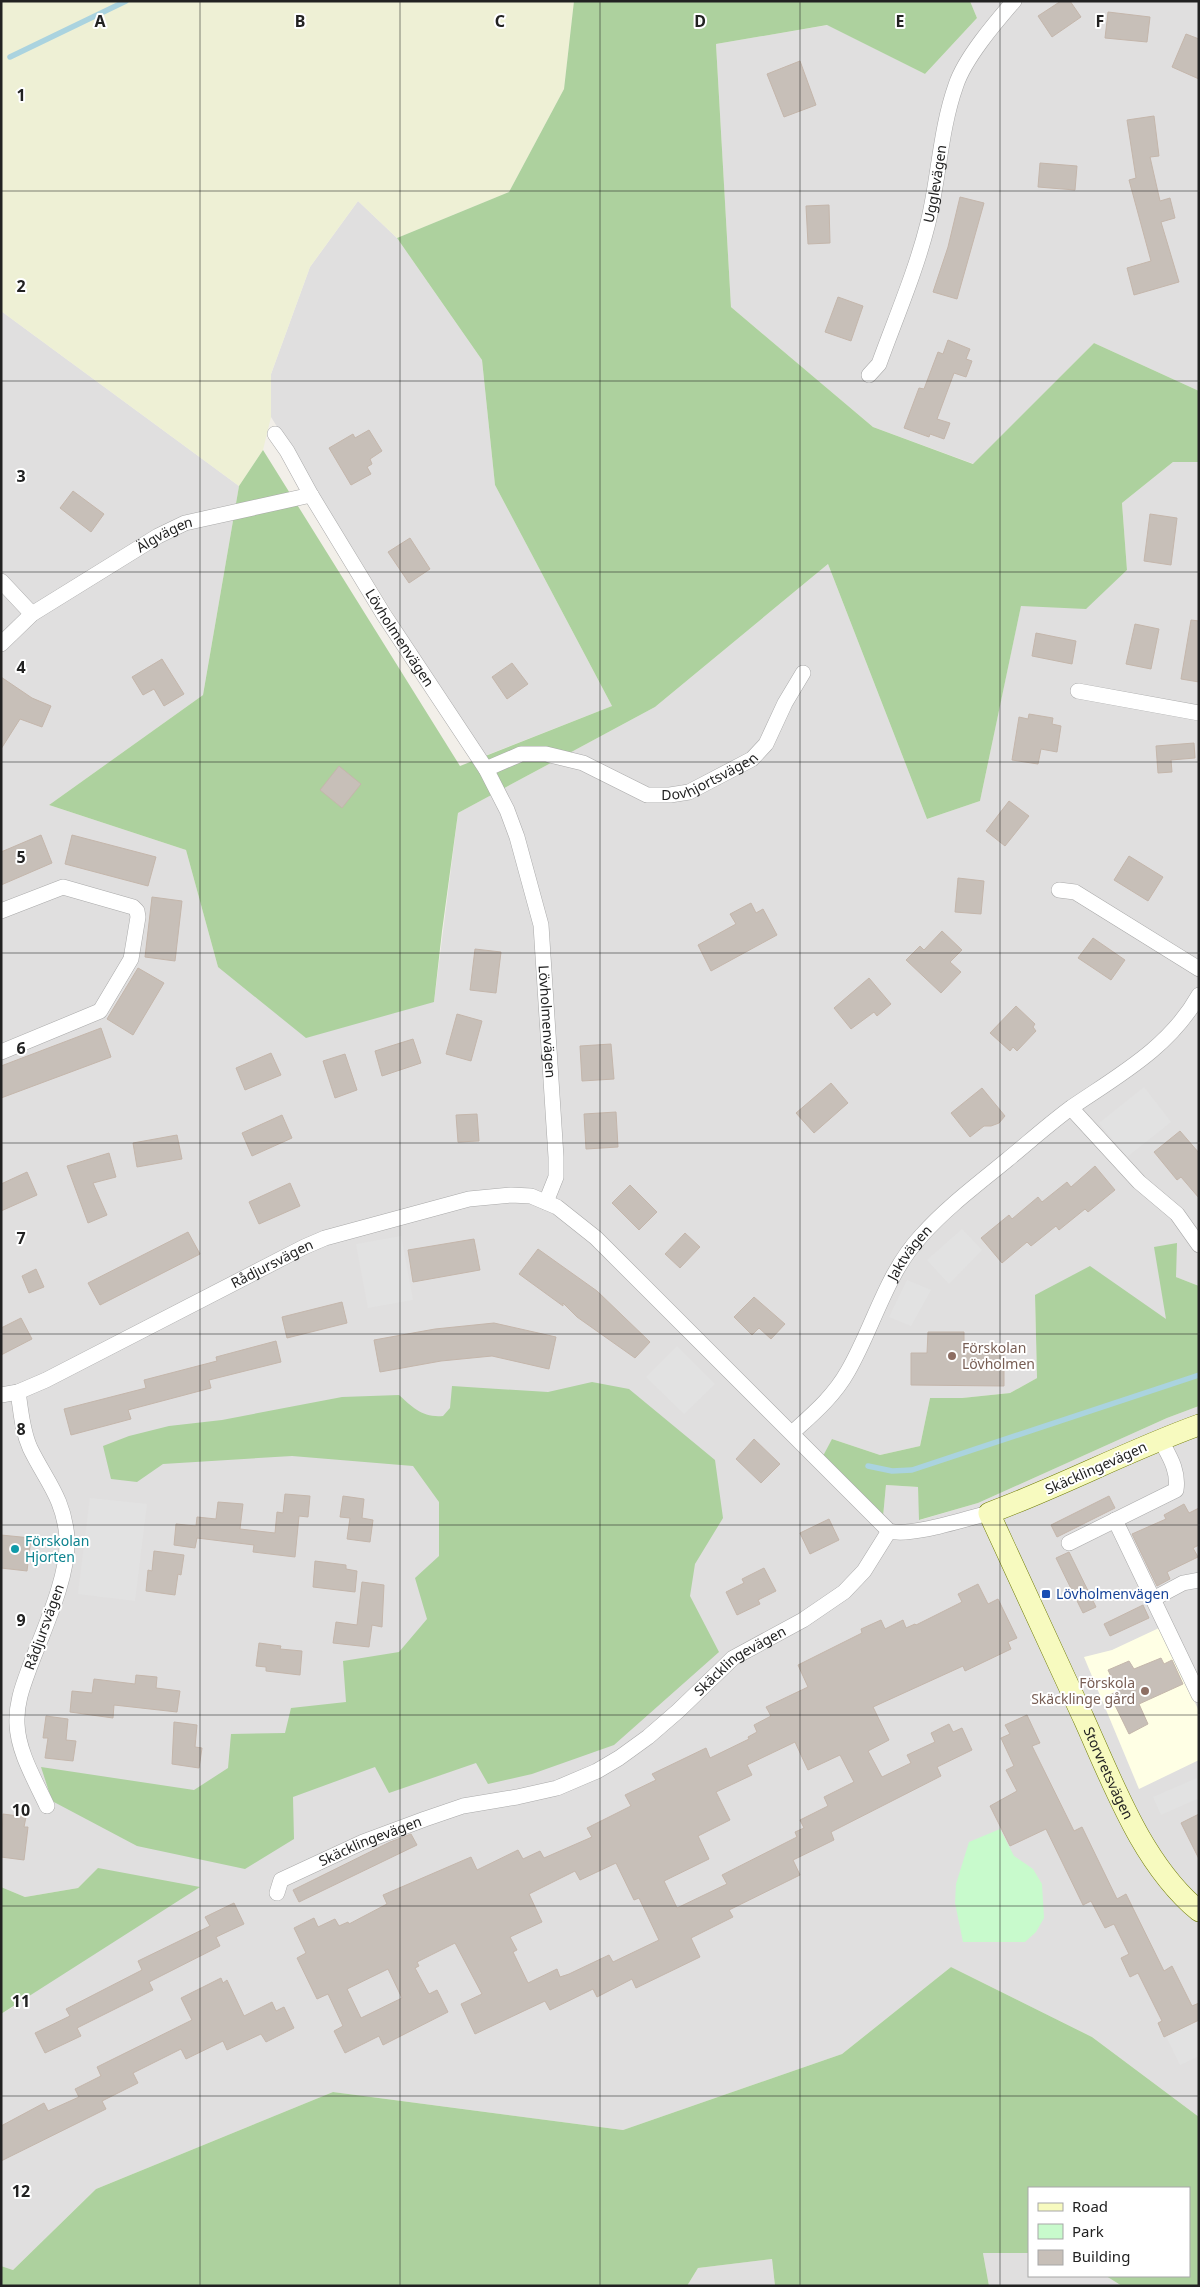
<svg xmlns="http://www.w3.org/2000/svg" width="1200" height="2287" font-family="'Noto Sans',sans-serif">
	<rect width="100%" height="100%" fill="#f2efe9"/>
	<path fill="#e0dfdf" d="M970,1H1199V391L1094,343L974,464L873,427L731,307L716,44L828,25L925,74L977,18Z
		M358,201L397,238L482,360L495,485L612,706L482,757L271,417V374L310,267Z
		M1,311L239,486L203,695L49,805L186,850L218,967L434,1002L458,813L655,707L828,564L927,819L980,801L1021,605L1086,608L1127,570L1122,503L1173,462H1199V1286L1176,1277L1167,1320L1035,1295L1037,1378L1010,1393L962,1398H930L920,1446L880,1455L832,1439L883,1517L886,1485L918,1487L920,1520L978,1503L1167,1418L1199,1406V2117L1092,2037L951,1967L842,2054L623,2130L333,2092L96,2189L13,2270L1,2266V2014L13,2007L99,1868L78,1888L25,1897L1,1887Z
		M983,2253H1029V2276H1106L1122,2286H989Z
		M772,2259L775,2286H687L698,2268Z"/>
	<path fill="#ffffe5" d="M1159,1628L1199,1711V1760L1139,1789L1084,1657L1112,1650Z"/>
	<path fill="#eef0d5" d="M1,1H574L564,89L509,192L397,238L358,201L310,267L271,374V417L263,450L239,486L1,311Z"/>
	<path fill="#add19e" d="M574,1H970L977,18L925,74L827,25L716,44L731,307L873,427L973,464L1094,343L1199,391V462H1173L1122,503L1127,570L1086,609L1021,606L980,801L927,819L828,564L655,707L458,813L442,931L434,1002L306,1038L218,967L186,850L49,805L203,695L239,486L263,450L460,766L612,706L495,485L482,360L397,238L509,192L564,89Z
		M1177,1243L1176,1277L1199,1286V1406L1167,1418L978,1503L919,1520L918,1487L886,1485L883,1517L823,1456L832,1439L880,1455L920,1446L930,1398H962L1010,1393L1037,1378L1035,1295L1090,1266L1166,1319L1154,1247Z
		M592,1382L629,1389L715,1460L723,1518L695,1564L690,1596L719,1652L614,1745L532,1774L488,1784L476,1763L389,1793L375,1767L293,1797L294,1839L245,1869L137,1846L52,1801L41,1767L194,1790L228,1768L231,1734L285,1733L291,1708L346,1702L343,1661L399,1652L427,1619L415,1578L439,1556V1502L413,1466L292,1456L163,1464L137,1482L111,1479L103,1446L129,1436L169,1426L222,1420L342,1397L399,1395C412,1407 423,1418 443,1416L450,1408L452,1386L548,1392Z
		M98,1868L200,1887L1,2014V1887L25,1897L78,1888Z
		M951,1967L1092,2037L1199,2117V2286H1122L1106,2276H1189V2188H1029V2253H983L989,2286H775L772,2259L698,2268L687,2286H1V2266L13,2270L96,2189L333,2092L623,2130L842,2054Z"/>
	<path fill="#c8facc" d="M1000,1829L1014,1856L1033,1869L1042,1884L1044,1918L1036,1932L1025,1942H963L955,1903L956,1884L969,1842Z"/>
	<path fill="#e2e2e2" d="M1144,1087L1171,1122L1127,1157L1099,1123Z
		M962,1229L982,1250L949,1284L927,1260Z
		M401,1236L413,1300L368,1308L356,1244Z
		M907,1280L931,1290L911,1326L889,1317Z
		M677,1346L715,1384L684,1414L646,1377Z
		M90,1498L147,1504L135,1601L78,1594Z
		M1197,1778L1199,1798L1161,1815L1153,1797Z
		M1199,2021V2056L1180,2065L1166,2036Z"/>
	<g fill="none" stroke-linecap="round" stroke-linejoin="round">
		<path stroke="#aad3df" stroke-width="5.5" d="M10,57L126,1
			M868,1466L892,1471L912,1470L1199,1375"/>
	</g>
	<path fill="#c7bfb8" stroke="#c4b6ab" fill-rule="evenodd" d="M1061,1H1070L1081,17L1052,37L1038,16Z
		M1108,12L1150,17L1147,42L1105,38Z
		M1186,34L1199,39V79L1172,67Z
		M800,61L816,105L784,117L767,74Z
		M1154,116L1159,156L1150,157L1160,201L1170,198L1175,218L1161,222L1179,282L1134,295L1127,268L1151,261L1129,180L1136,178L1127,120Z
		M1040,163L1077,166L1075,190L1038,187Z
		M960,197L984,203L957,299L933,292L948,247Z
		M829,205L830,243L808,244L806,206Z
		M838,297L863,306L851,341L825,332Z
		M948,340L970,349L966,359L972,361L966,377L954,373L937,419L950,423L944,439L930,434L929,437L904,428L919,388L924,389L938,352L943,354Z
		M369,430L382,451L370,459L372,464L367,467L371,474L351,485L329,448L353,434L355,438Z
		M73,491L104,514L91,532L60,508Z
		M1150,514L1177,518L1171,565L1144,561Z
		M410,538L430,569L409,583L388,552Z
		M1191,620L1199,621V682L1181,679Z
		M1135,624L1159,629L1151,669L1126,664Z
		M1036,633L1076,641L1072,664L1032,656Z
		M162,659L184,694L164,706L154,689L143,695L132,677Z
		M512,663L528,684L507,699L492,677Z
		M1,677L32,698L51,706L42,727L20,719L1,749Z
		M1029,714L1053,718L1052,724L1061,726L1057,752L1041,749L1038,764L1012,760L1019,717L1028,719Z
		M1194,743L1195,758L1171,760L1172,772L1158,773L1156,746Z
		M339,766L361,784L342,808L320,790Z
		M1009,801L1029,816L1005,846L986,831Z
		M41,835L52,863L1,885V852Z
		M72,835L156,857L148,886L65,864Z
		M1129,856L1163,877L1148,901L1114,880Z
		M958,878L984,881L981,914L955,912Z
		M152,897L182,901L175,961L145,957Z
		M751,903L756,913L763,909L777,935L711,971L698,945L736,924L730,914Z
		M942,931L962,950L950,962L961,972L941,993L906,960L920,946L924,950Z
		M1093,938L1125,960L1111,980L1078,958Z
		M475,949L501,952L496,993L470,990Z
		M138,968L164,983L133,1035L107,1019Z
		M869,978L891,1004L877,1016L874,1012L851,1029L834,1008Z
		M1016,1006L1035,1024L1033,1027L1036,1031L1017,1051L1013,1047L1010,1051L990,1033Z
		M457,1014L482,1021L471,1061L446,1054Z
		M101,1028L111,1057L1,1098V1066Z
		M413,1039L421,1063L382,1076L375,1051Z
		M611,1044L614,1079L582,1081L580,1046Z
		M271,1053L281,1075L245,1090L236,1068Z
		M345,1054L357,1090L335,1098L323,1061Z
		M831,1083L848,1103L814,1133L796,1113Z
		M982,1088L1005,1116L999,1123L991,1126H984L970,1137L951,1113Z
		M616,1112L618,1147L586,1149L584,1114Z
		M477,1114L479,1141L458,1142L456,1115Z
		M282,1115L292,1138L252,1156L242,1133Z
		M1180,1131L1199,1153V1198L1181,1177L1177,1180L1154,1152Z
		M177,1135L182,1159L137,1167L133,1143Z
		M109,1153L116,1177L93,1183L107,1215L88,1223L67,1166Z
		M1095,1166L1115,1190L1088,1212L1085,1209L1059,1230L1056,1226L1031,1246L1027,1242L1002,1263L981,1238L1009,1215L1012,1219L1038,1197L1042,1202L1067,1182L1071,1187Z
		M27,1172L37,1195L1,1211V1184Z
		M290,1183L300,1206L259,1224L249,1202Z
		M630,1185L657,1212L639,1230L612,1203Z
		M188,1232L200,1254L100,1305L88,1283Z
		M685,1233L700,1247L680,1268L665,1254Z
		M474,1239L480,1270L413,1282L408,1250Z
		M538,1249L597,1291L650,1342L635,1358L577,1317L563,1303V1306L519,1274Z
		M36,1269L44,1287L29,1293L22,1276Z
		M754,1297L785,1324L771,1339L759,1328L752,1335L734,1317Z
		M342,1302L347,1323L287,1338L282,1317Z
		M21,1318L32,1339L1,1355V1328Z
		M494,1323L556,1337L549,1369L492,1356L441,1361L380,1372L374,1340L435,1329Z
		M928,1332H964V1353L1004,1354V1386L911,1385V1353H927Z
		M276,1341L281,1362L209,1380L211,1388L128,1410L131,1419L71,1435L64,1409L146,1388L144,1380L217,1361L216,1357Z
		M754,1439L780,1464L761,1483L736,1459Z
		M285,1494L310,1496L308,1517L299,1516L295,1557L253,1552L254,1545L197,1538L195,1548L174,1545L176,1524L196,1526L197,1517L216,1519L218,1502L243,1504L240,1529L275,1533L277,1512L283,1513Z
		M343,1496L364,1499L362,1518L373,1520L370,1542L347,1539L350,1518L340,1517Z
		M1109,1496L1115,1508L1057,1537L1051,1525Z
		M1184,1504L1189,1513L1199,1508V1545L1193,1548L1198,1557L1167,1572L1170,1579L1157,1586L1132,1534L1166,1519L1164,1515Z
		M829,1519L839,1540L810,1554L800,1533Z
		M1,1535L31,1538L27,1571L1,1568Z
		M154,1551L184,1555L181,1575L178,1574L175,1595L146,1591L148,1570L152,1571Z
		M1069,1552L1096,1607L1083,1613L1056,1558Z
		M315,1561L346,1565V1569L357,1571L355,1592L313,1587Z
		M764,1568L776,1591L758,1600L760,1604L737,1615L726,1592L744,1583L742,1579Z
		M362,1582L384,1585L382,1627L372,1625L369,1647L333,1643L336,1622L357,1625Z
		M978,1584L988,1604L998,1599L1017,1638L1008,1642L1011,1649L965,1671L963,1666L873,1707L889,1740L868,1751L882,1777L911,1763L907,1755L935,1742L931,1733L949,1724L953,1732L962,1728L972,1750L937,1767L941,1776L831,1832L834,1840L793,1860L800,1875L729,1910L733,1917L691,1938L700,1957L636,1988L632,1979L597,1997L593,1989L550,2010L545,2001L475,2034L461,2004L482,1994L455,1943L417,1962L419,1966L415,1968L429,1994L437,1990L448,2012L383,2045L379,2036L345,2053L334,2031L343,2026L328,1994L317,1999L297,1958L306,1953L294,1928L314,1918L318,1927L335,1919L339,1926L348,1922L349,1924L387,1904L383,1895L471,1857L477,1870L518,1850L523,1859L540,1851L544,1858L592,1837L587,1828L631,1806L625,1795L656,1780L652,1774L706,1748L710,1758L749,1739L748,1737L757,1732L754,1725L771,1716L766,1707L808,1687L798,1665L862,1633L861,1629L881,1620L885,1629L903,1620L906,1628L915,1624L916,1625L962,1602L958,1594ZM795,1742L808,1770L840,1755L854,1782L824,1797L828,1806L800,1820L804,1828L795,1832L797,1837L722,1875L727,1884L677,1908L664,1881L709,1859L698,1836L730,1820L716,1792L752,1775L747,1765ZM616,1863L634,1900L639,1898L659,1940L613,1962L609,1955L569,1974L560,1977L557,1969L528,1983L513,1952L517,1950L510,1937L542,1922L529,1894L575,1871L580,1880ZM388,1969L402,1998L361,2018L347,1989Z
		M1143,1605L1149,1618L1110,1636L1104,1624Z
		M259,1643L281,1646L280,1649L302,1651L300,1675L266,1671V1667L256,1666Z
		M1161,1658L1164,1664L1172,1660L1183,1684L1139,1704L1148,1724L1129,1734L1110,1695L1118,1691L1108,1670L1129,1661L1134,1669Z
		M136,1675L157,1677L156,1688L180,1691L177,1712L114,1705L113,1718L70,1712L72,1691L92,1693L94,1679L135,1684Z
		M1027,1715L1040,1743L1032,1746L1074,1831L1082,1827L1117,1899L1126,1894L1164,1971L1172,1966L1192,2006L1199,2003V2020L1164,2037L1158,2023L1162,2021L1138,1973L1130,1977L1121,1958L1129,1954L1114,1924L1105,1928L1091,1901L1083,1905L1046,1829L1010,1846L990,1806L1017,1791L1006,1770L1014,1766L1001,1738L1010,1734L1005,1725Z
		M46,1716L68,1719L66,1740L76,1741L73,1761L45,1758L48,1738H43Z
		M174,1722L197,1725L195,1747L202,1748L199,1768L172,1764Z
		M3,1814L26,1817L24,1827H28L24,1860L1,1857Z
		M1199,1814V1859L1181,1823Z
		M411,1834L417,1845L299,1902L293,1890L390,1842Z
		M234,1903L244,1924L216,1937L220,1946L149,1982L153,1990L77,2028L81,2036L45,2053L35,2033L70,2016L66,2009L142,1970L138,1961L210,1926L205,1917Z
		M221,1978L223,1983L227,1980L244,2016L272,2002L276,2011L284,2007L294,2028L266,2042L261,2034L227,2050L223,2041L186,2059L181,2049L133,2073L138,2083L102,2101L106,2109L1,2161V2126L44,2103L48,2111L79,2097L75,2089L101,2076L97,2067L192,2020L181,1998Z"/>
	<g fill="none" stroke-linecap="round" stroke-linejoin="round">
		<defs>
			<g id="street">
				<path id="s1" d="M869,375L879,364C896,317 916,271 928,223C939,178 940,130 956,85C965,58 995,23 1014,1"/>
				<path id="s2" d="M275,434L287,451L311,495L384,615L486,769L507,810L517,837L541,925L556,1157V1177L546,1202"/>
				<path d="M1,581L32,614"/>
				<path id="s3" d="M1,644L32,614L158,536L185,523L311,495"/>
				<path d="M1078,691L1199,713"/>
				<path id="s4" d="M486,769L521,754H546L583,763L647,795H670L689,792L752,759L766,744L785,703L803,673"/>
				<path d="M1059,890L1075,892L1199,969"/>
				<path d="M1,911L63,887L133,907L137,911L138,917L131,959L100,1011L1,1052"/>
				<path d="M1071,1108L1139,1182L1177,1214L1199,1245"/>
				<path d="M18,1392C21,1411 22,1430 30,1448C46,1481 64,1498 67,1538C69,1577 43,1631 29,1669C22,1688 16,1704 17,1724C18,1752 35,1780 47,1806"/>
				<path id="s5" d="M1,1395L18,1392L46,1380L304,1247L325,1238L469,1199L511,1195L531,1196L557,1207L596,1238L889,1531C912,1537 964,1519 989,1513"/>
				<path id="s6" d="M793,1432C814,1413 834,1396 848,1371C874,1326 886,1273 922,1235C947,1207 978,1184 1007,1160C1029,1142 1050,1123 1072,1107C1119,1075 1170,1047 1199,995"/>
				<path d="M1115,1520L1199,1695"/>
				<path d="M1069,1543L1176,1490C1179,1470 1169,1456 1160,1439"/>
				<path d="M1153,1599L1183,1583L1199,1580"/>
				<path id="s7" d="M277,1893L281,1880L363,1842L425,1819L463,1806L517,1797L557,1788L597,1771L619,1758L648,1737L678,1711L733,1658L803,1620L844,1592L864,1571L889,1531"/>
			</g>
			<g id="secondary">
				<path id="s8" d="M1199,1425C1127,1451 1060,1487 989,1513C1021,1581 1052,1649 1083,1717C1113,1783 1142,1864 1199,1911"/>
			</g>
		</defs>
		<use href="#street" stroke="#a9a9a9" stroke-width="16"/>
		<use href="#secondary" stroke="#707d05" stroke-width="22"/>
		<use href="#street" stroke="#fff" stroke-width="15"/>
		<use href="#secondary" stroke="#f7fabf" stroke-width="21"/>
	</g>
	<path fill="none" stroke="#222" stroke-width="1" stroke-opacity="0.55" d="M200,1V2286M400,1V2286M600,1V2286M800,1V2286M1000,1V2286M1,191H1199M1,381H1199M1,572H1199M1,762H1199M1,953H1199M1,1143H1199M1,1334H1199M1,1525H1199M1,1715H1199M1,1906H1199M1,2096H1199"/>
	<g fill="#8d6e63" stroke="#fff" stroke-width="2">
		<circle cx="952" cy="1356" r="5"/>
		<circle cx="1145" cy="1691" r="5"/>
	</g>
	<circle fill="#0f9aa8" stroke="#fff" stroke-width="2" cx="15" cy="1549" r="5"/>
	<rect fill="#1a4fb4" stroke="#fff" stroke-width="2" x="1041" y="1589" width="10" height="10" rx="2.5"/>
	<g text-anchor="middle" stroke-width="4" stroke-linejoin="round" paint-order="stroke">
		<g font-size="14" fill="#222" stroke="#fff">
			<text dy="5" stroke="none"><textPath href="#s1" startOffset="204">Ugglevägen</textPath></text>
			<text dy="5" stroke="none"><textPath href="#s3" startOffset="198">Älgvägen</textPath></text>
			<text dy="5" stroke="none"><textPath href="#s2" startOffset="239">Lövholmenvägen</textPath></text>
			<text dy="5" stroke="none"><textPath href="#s4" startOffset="239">Dovhjortsvägen</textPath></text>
			<text dy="5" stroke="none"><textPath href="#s2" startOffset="659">Lövholmenvägen</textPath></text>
			<text dy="5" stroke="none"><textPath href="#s6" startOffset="216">Jaktvägen</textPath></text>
			<text dy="5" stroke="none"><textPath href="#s5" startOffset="302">Rådjursvägen</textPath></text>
			<text transform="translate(1096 1468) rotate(-24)" y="5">Skäcklingevägen</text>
			<text transform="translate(44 1627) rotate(-70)" y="5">Rådjursvägen</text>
			<text dy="5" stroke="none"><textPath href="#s7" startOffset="531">Skäcklingevägen</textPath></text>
			<text dy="5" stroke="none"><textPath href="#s8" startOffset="514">Storvretsvägen</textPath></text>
			<text dy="5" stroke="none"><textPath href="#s7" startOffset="111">Skäcklingevägen</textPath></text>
		</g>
		<g font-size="14" fill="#785e54" stroke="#fff" text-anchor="start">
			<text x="962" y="1353">Förskolan<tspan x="962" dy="16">Lövholmen</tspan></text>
			<text x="1135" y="1688" text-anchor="end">Förskola<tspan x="1135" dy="16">Skäcklinge gård</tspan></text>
		</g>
		<g font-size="14" fill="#0d838f" stroke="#fff" text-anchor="start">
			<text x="25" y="1546">Förskolan<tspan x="25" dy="16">Hjorten</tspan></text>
		</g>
		<g font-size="14" fill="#164399" stroke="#fff" text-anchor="start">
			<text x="1056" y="1599">Lövholmenvägen</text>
		</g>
	</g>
	<g font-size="16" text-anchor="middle" font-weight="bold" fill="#222" stroke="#fff" stroke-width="4" stroke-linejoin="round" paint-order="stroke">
		<text x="100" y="27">A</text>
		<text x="300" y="27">B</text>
		<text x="500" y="27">C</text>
		<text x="700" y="27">D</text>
		<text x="900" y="27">E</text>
		<text x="1100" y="27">F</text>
		<text x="21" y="101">1</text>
		<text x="21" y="292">2</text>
		<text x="21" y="482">3</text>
		<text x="21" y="673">4</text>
		<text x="21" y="863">5</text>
		<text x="21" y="1054">6</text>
		<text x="21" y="1244">7</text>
		<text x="21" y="1435">8</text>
		<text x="21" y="1626">9</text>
		<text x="21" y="1816">10</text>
		<text x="21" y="2007">11</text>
		<text x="21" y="2197">12</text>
	</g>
	<rect width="1200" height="2287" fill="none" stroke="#222222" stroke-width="5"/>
	<rect x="1028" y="2187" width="162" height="90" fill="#ffffff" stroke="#a7a7a7"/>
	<rect x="1038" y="2203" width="25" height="8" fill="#f7fabf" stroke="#a7a7a7"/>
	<text x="1072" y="2212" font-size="15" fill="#222222">Road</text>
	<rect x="1038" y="2224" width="25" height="15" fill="#c8facc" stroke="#a7a7a7"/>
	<text x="1072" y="2237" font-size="15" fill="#222222">Park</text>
	<rect x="1038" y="2250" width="25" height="15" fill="#c7bfb8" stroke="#a7a7a7"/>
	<text x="1072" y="2262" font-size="15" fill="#222222">Building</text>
</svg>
